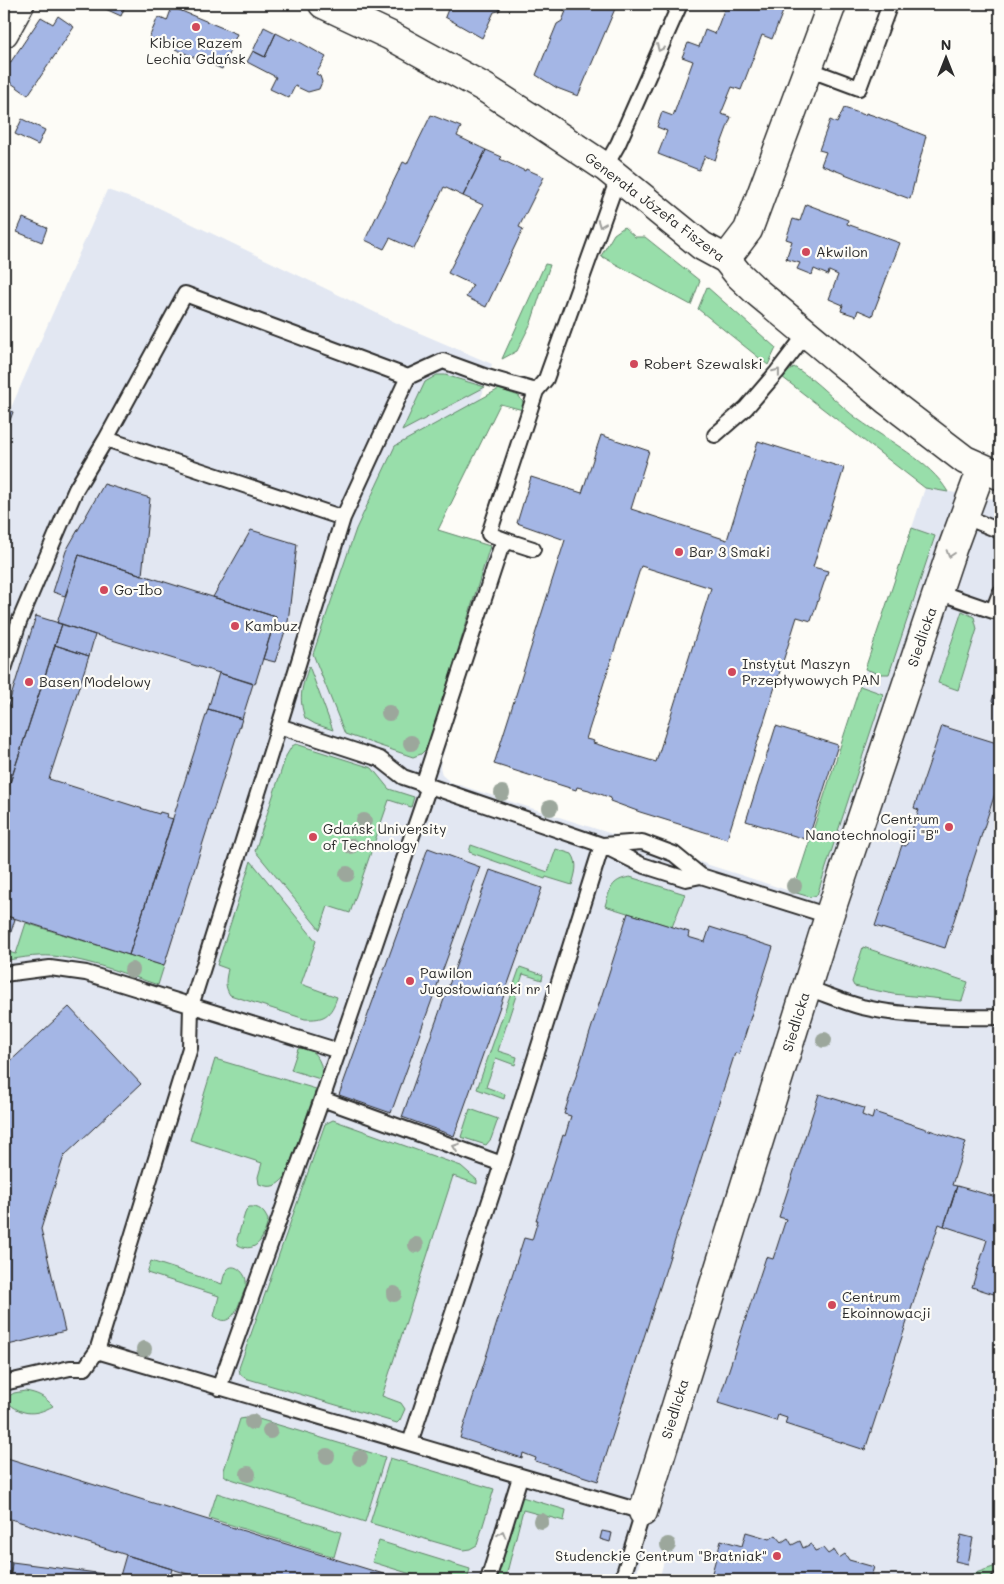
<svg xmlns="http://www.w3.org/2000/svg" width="1004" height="1584" font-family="Mali,sans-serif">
	<rect width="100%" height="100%" fill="#fdfcf7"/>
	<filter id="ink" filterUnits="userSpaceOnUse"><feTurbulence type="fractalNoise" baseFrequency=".02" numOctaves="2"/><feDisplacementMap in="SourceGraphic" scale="10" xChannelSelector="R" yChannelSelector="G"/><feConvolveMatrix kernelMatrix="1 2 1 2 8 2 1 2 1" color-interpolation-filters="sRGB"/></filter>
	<g filter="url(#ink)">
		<path fill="#e2e7f2" d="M107,190L157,207L401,325L492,364L438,530L507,551L441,760L440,767L442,775L450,782L793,892L925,488L1000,500V1580H659L664,1561L642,1555L635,1580H610L601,1578L600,1580H4V408L10,410Z"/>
		<path fill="#98deaa" stroke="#62846a" d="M624,227L635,237H645L700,281L691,305L601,256L614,234Z
			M545,264L550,265L531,323L517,351L502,359Z
			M707,287L776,348L768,365L698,309Z
			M794,367C818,381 837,404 859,420C888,441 930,461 948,492L925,488L782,377Z
			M437,375H445L485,387L402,431L425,382Z
			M499,389L519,396L524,404L523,410L500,404L438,530L490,546L428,747L421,754L413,757L345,734L313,654L356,529L395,446Z
			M912,528L935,536L889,674H880L865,669Z
			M962,611L974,617L977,629L958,690L938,683Z
			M309,666L333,730L315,724L305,718C298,697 302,687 309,666Z
			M860,686L883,694L817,895L810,897L793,892Z
			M296,744L372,768L389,789L414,797L411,807L389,800L350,913L328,906L320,930L255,851L286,756L292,746Z
			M471,845L548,872L556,849L572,854C579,864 575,874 572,885L546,877L545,879L469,852Z
			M251,861L316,941L301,984L337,997C331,1016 324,1020 305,1019L230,995C224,986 226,979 228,969L217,965Z
			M630,877L685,894L672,927L605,906C610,889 611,880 630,877Z
			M26,923L164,966L158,985C128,975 92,961 61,957C42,954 23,957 4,961V951L16,954Z
			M863,947L968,982L962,1001L893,994L854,986L852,982Z
			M520,967L543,975L542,980L523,974L498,1051L517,1057L515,1065L496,1058L486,1087L505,1094L504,1099L477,1089Z
			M304,1046C317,1053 325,1065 320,1079L291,1070L298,1049Z
			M215,1059L316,1089L286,1176C277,1186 272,1189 259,1184L258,1177L262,1163L190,1140Z
			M470,1109L498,1119L491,1139L486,1145L461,1137Z
			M333,1120L461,1166L477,1180V1184L453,1176L382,1396L401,1403L405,1409L400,1420L397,1423L245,1378L240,1374L239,1368L325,1124Z
			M249,1207C259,1206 264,1211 268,1220C265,1236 257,1255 238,1245L237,1239L246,1210Z
			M151,1261L222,1284C223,1280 224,1273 227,1270C234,1261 246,1274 246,1281C247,1286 244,1291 242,1296C238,1308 230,1330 214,1316L219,1296L147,1273Z
			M25,1391C37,1393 44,1396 53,1406C33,1417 20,1415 4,1399L14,1393Z
			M252,1417L385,1457L365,1522L228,1478L224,1475V1470L240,1419Z
			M390,1458L494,1489L477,1545L470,1549L463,1550L370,1523Z
			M217,1493L341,1532L334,1557L209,1518Z
			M522,1497L566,1510L564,1521L523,1510L505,1580H494L519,1502Z
			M379,1541L470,1569L467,1580H430L372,1562Z
			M999,1565L991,1580H962L967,1576Z"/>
		<path fill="#a4b6e5" stroke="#2b2b2b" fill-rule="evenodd" d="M100,4H126L121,16L99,6Z
			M450,4H502L499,11L494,12L482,38L445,17Z
			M552,4H617L578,96L557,88L536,75L557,24L562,21L566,11Z
			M714,4H786L772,39L762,35L741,90L732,87L721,114L731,117L715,160L705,156L699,170L658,154L667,131L657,127L662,112L673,116L693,61L682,57L688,43L699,47L705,30L715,34L724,10L714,6Z
			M172,7L237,34L222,69L149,38L158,17L167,21Z
			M58,16L74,27L28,95L4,78V72L41,17L53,24Z
			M264,27L276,33L265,57L253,51Z
			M276,33L290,40L292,38L298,41L326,57L316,74L320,76L322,82L319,89L308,92L295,86L289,98L270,89L276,77L247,62L253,51L265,57Z
			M1000,69V90L993,88Z
			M844,108L865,115L866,113L875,116L926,136L910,199L821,165L826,152L819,150L830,120L837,123Z
			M431,115L461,127L457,136L486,150L463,196L444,187L414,249L390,238L384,249L365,240L403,162L407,164Z
			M22,119L45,130L38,145L15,134Z
			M486,150L502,157L500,159L525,171L526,169L544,177L519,227L523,229L486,307L466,297L473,285L448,273L483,205L463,196Z
			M806,204L848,220L847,224L900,243L872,316L858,310L856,316L841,311L843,305L829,299L838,275L829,271L828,275L814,269L812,275L797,269L800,263L786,259L792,241L786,239L793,219L800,221Z
			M23,218L47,228L42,242L17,232Z
			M4,408L13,412L4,437Z
			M601,435L649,451L631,509L727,540L758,441L844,468L813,567L828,571L811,621L797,617L727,839L640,812L610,801L611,798L595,792L593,793V792L589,790L577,787L576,790L494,764L565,540L517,523L531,477L582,493ZM641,566L711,588L656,762L593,743L594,741L586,739Z
			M104,484L150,498L142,575L79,555L65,596L53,592L66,551Z
			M251,530L297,544L288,622L275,662L263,659L276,617L213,597Z
			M79,555L276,617L255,684L57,623Z
			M36,616L62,624L4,801V719Z
			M62,624L95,635L89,656L55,645Z
			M55,645L89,656L49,779L159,814L160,812L167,814L166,817L173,819L129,955L4,915V866L9,849L4,847V801Z
			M219,673L253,684L242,719L208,709Z
			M1000,674V704H996L992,701Z
			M208,709L242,719L164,966L129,955Z
			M776,726L838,745L808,840L746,821Z
			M942,726L1000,744V778L945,948L875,926L902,845L906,846L919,810L914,808Z
			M428,848L480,867L391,1113L339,1095Z
			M490,870L542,888L454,1136L402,1117Z
			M628,913L689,932L688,937L705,942L710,927L773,947L739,1054L735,1053L598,1481L535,1461L536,1458L523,1453L522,1458L460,1438L524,1238L532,1240L538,1220H536L563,1135L565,1136L571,1116L564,1114Z
			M4,915L15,919L6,948H4Z
			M69,1007L141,1084L64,1156L62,1162L41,1229L65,1331L4,1346V1067Z
			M819,1094L864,1108L862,1115L872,1119L874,1112L966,1142L952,1185L957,1186L944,1226L939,1224L865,1450L785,1424L787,1418L778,1415L776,1421L718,1403L766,1257L773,1259L786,1219L779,1217Z
			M957,1186L1000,1198V1296L972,1287L987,1240L944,1226Z
			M4,1457L351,1564L403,1580H207L172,1569L4,1517Z
			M602,1531L612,1533L610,1542L600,1539Z
			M746,1532L770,1539L776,1535L782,1542L788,1538L792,1545L800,1541L803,1548L811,1544L815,1551L823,1548L828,1554L834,1550L839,1558L845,1554L849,1560L874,1567L870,1580H710L721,1540L742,1546Z
			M961,1535L973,1538L968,1564L955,1561Z
			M126,1555L172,1569L169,1580H10L12,1562L120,1576Z
			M4,1561L12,1562L10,1580H4Z"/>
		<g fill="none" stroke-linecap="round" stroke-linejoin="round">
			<defs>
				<path id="lane" d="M808,69L859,88L890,4
					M605,167L618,144L680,4
					M715,435L746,408L777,372L806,334
					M106,439L185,294L408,377
					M963,516L1000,531
					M508,541L533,549
					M938,592L993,611L1000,593
					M4,669L19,622L62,521L76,489L106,439L343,518
					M279,726L343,518L408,377L443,361L487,377L536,391
					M423,785L500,550L508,541L489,534L536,391L546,379L618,178
					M603,845L642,842L674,854L701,876L829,916
					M4,974L50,968L86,973L339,1051
					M807,988C825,994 843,1002 862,1007C905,1017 956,1018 1000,1017
					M322,1099L502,1164
					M97,1351L643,1512L622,1580
					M4,1383L70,1368H85L97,1351L190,1048L191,1006L279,726L380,759L403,777L602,845L642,865L686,879L701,876
					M219,1388L322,1099L429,786
					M410,1443L502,1164L602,845
					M488,1580L520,1477
					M999,1580L1000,1579"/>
				<path id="street" d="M323,4L389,35L485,88L533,119L605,167L702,246L726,259L738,274L757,292L888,401L965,460L999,475
					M726,259L748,230L832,4
					M643,1512L829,916L952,549L982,468"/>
				<path id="secondary" d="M4,33L20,4"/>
			</defs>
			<use href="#lane" stroke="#2b2b2b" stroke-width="18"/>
			<use href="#street" stroke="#2b2b2b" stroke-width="31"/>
			<use href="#secondary" stroke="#2b2b2b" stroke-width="31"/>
			<use href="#lane" stroke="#fdfcf7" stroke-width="14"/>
			<use href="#street" stroke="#fdfcf7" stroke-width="28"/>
			<use href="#secondary" stroke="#fdfcf7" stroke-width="28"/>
		</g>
		<g fill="#9ca79c">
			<circle cx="389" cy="713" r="8"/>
			<circle cx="411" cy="743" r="8"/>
			<circle cx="502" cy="793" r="8"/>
			<circle cx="550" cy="808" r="8"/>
			<circle cx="364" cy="821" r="8"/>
			<circle cx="351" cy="846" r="8"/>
			<circle cx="347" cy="874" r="8"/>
			<circle cx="794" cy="886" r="8"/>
			<circle cx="132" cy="970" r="8"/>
			<circle cx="824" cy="1040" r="8"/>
			<circle cx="416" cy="1245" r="8"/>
			<circle cx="394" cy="1294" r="8"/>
			<circle cx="144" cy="1349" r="8"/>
			<circle cx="252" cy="1422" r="8"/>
			<circle cx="270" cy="1431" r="8"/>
			<circle cx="327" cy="1456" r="8"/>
			<circle cx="360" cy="1458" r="8"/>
			<circle cx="248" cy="1474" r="8"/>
			<circle cx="541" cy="1521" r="8"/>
			<circle cx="668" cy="1545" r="8"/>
		</g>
		<defs><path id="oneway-chevron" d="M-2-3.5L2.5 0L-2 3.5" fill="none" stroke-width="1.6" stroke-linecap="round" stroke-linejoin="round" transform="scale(1.25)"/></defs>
		<g stroke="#9e9e9b">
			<use href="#oneway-chevron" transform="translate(660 48) rotate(114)"/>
			<use href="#oneway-chevron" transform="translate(601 224) rotate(111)"/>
			<use href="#oneway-chevron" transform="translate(777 372) rotate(-52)"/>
			<use href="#oneway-chevron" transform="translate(950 554) rotate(108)"/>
			<use href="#oneway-chevron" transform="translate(456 1147) rotate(-160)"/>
			<use href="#oneway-chevron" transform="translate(502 1534) rotate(-73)"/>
		</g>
	</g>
	<g fill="#d1495b" stroke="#fdfcf7" stroke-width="2">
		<circle cx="196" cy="27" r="5"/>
		<circle cx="806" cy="252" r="5"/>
		<circle cx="634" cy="364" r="5"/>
		<circle cx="679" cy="552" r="5"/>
		<circle cx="104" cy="590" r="5"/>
		<circle cx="235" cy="626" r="5"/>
		<circle cx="732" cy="672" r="5"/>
		<circle cx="29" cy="682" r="5"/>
		<circle cx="949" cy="827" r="5"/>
		<circle cx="313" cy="837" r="5"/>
		<circle cx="410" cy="981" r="5"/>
		<circle cx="832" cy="1305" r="5"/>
		<circle cx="777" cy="1556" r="5"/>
	</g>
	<g text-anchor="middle" stroke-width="4.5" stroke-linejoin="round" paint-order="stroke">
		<g font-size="14" fill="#2b2b2b" stroke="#fdfcf7" text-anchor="start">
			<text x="196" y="48" text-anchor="middle">Kibice Razem<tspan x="196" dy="16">Lechia Gdańsk</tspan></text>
			<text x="816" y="257">Akwilon</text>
			<text x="644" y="369">Robert Szewalski</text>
			<text x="689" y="557">Bar 3 Smaki</text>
			<text x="114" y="595">Go-Ibo</text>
			<text x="245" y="631">Kambuz</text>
			<text x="742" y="669">Instytut Maszyn<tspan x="742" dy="16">Przepływowych PAN</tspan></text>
			<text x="39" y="687">Basen Modelowy</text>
			<text x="939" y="824" text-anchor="end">Centrum<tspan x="939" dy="16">Nanotechnologii "B"</tspan></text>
			<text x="323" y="834">Gdańsk University<tspan x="323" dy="16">of Technology</tspan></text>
			<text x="420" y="978">Pawilon<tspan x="420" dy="16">Jugosłowiański nr 1</tspan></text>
			<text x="842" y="1302">Centrum<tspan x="842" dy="16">Ekoinnowacji</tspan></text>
			<text x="767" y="1561" text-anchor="end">Studenckie Centrum "Bratniak"</text>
		</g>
		<g font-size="14" fill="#2b2b2b" stroke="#fdfcf7">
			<text transform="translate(655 207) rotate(37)" y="5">Generała Józefa Fiszera</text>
			<text transform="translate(922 637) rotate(-71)" y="5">Siedlicka</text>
			<text transform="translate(796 1022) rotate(-73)" y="5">Siedlicka</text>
			<text transform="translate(675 1409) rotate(-73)" y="5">Siedlicka</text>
		</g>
	</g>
	<rect width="1004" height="1584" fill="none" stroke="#fdfcf7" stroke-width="20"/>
	<rect x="10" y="10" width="984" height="1564" fill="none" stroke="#2b2b2b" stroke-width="2" filter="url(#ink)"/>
	<g transform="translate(946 58)" stroke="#fdfcf7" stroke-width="4" paint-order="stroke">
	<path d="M0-4L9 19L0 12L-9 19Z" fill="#2b2b2b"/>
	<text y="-8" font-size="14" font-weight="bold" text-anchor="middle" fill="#2b2b2b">N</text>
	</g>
</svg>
